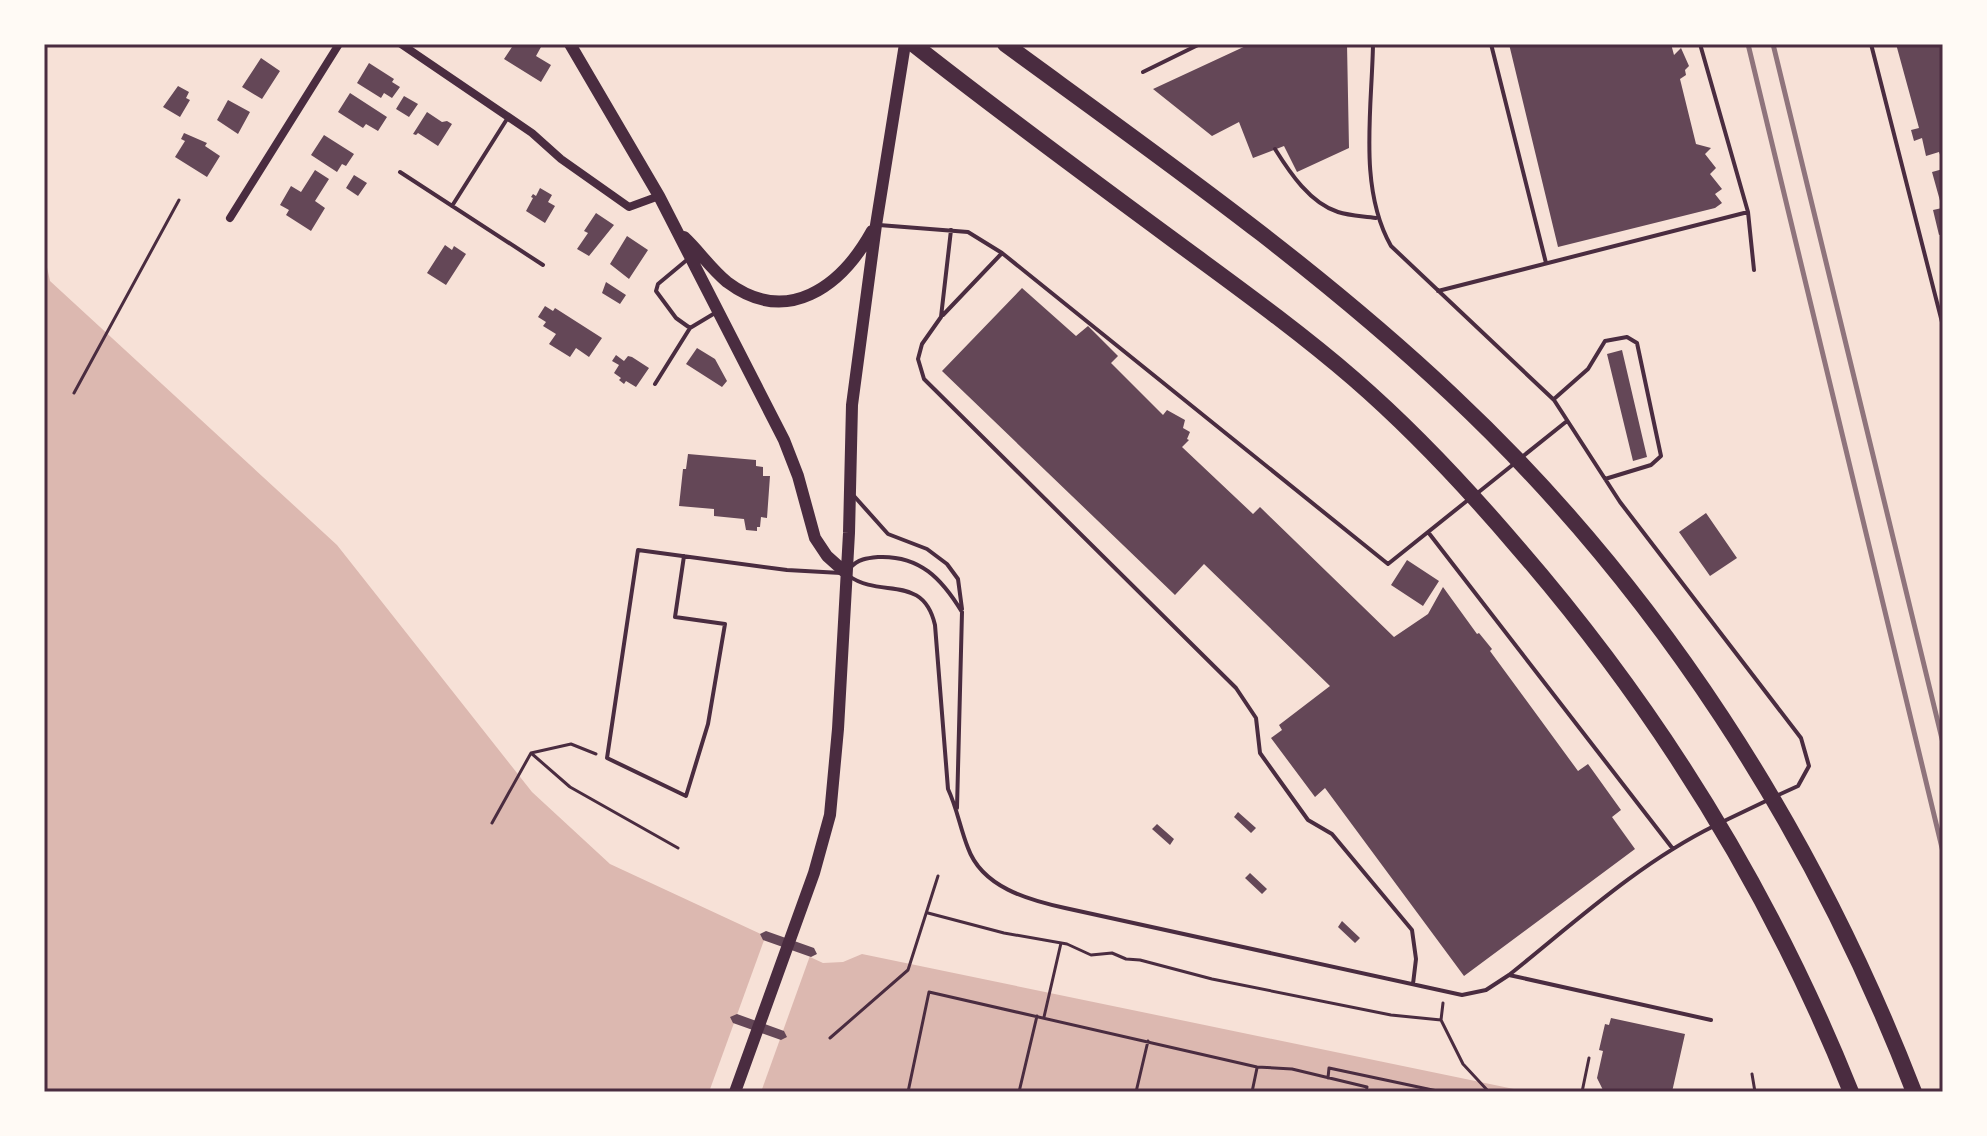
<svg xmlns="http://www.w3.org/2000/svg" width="1987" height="1136" font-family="Commissioner,sans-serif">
	<rect width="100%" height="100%" fill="#f7e1d7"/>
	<path fill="#dcb8b0" d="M44,253L50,281L337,545L532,792L610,864L823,963L843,962L862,954L1528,1092H44Z"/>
	<path fill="#f7e1d7" d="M767,932L811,953L761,1092H709Z"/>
	<path fill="#644757" d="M514,44H536L541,47L536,56L551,65L541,82L504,59Z
		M1250,44H1347L1349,148L1297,172L1284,146L1253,158L1239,122L1212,136L1153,89Z
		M1509,44H1671L1674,55L1681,48L1689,66L1685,70L1686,75L1680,79L1696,144L1711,148L1705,154L1716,168L1710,174L1722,189L1715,194L1722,203L1715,208L1558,247Z
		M1896,44H1943V163L1939,152L1926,156L1922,138L1914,141L1911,130L1919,128Z
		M261,58L280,71L262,99L242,87Z
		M369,63L394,79L392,82L400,87L392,98L384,93L381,98L357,83Z
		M178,86L189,92L186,98L190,100L180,117L163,107Z
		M350,93L387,117L378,131L366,124L363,128L338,112Z
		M404,96L418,104L409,117L396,109Z
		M228,100L250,112L238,134L217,120Z
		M427,112L442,122L447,121L452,124L438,146L418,133L416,135L413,134Z
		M184,133L207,143L205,146L220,156L207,177L175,157L185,141L181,139Z
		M324,135L354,154L346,166L342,164L337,172L311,155Z
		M1943,169V234L1939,235L1933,210L1942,208L1932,172Z
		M315,170L329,179L315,201L325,208L311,231L286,215L289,210L280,205L291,186L301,192Z
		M354,175L367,183L358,196L346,188Z
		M540,188L552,195L548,202L555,206L545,223L526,211L533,198L531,197L533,194L536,196Z
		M596,213L614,225L589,256L577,249L588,233L584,231Z
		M627,236L648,250L629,279L610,264Z
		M445,245L452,250L454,246L466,254L446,285L427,273Z
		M606,282L626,295L620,304L602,293Z
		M1022,288L1076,336L1088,326L1118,356L1111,363L1163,415L1167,410L1185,420L1183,428L1190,432L1187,439L1189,440L1182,447L1253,514L1260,507L1394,637L1428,614L1443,587L1477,634L1479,633L1492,649L1490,651L1578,771L1588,764L1621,810L1612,817L1635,849L1464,976L1325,788L1315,797L1271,738L1282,730L1279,725L1330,686L1204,564L1175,595L942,371Z
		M545,306L553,311L555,308L602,338L589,357L576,348L570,357L549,344L556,334L543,326L546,322L538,317Z
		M697,348L715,359L727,381L722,387L686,364Z
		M1622,350L1647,457L1633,461L1607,354Z
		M616,355L624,361L628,356L632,357L649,368L636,387L626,381L624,384L619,380L621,378L614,373L619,365L612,361Z
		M688,454L756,460V466L763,467V476H770L767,518L761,517L760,527H757V531L746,530L744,519L714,516V509L679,506L683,469H686Z
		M1706,513L1737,558L1710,576L1679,532Z
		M1407,560L1439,581L1423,606L1391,585Z
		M1238,812L1256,828L1251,833L1234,817Z
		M1157,824L1174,839L1170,845L1152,829Z
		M1250,873L1267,889L1262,894L1245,878Z
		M1342,921L1360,938L1355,943L1338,927Z
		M766,931L814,948L817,954L811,957L763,940L760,934Z
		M737,1014L784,1031L787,1037L781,1040L733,1023L730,1017Z
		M1611,1018L1685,1034L1672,1092H1604L1597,1078L1603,1051L1599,1050L1605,1024L1609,1025Z"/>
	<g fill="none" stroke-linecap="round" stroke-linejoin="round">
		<path stroke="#4a2c40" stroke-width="3" d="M74,393L179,200
			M531,753L570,787L678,848
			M492,823L531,753L571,744L596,754
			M928,913L1004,933L1067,944L1091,955L1112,953L1126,959L1140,960L1212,979L1391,1015L1441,1020L1443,1003
			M1044,1017L1061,943
			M1441,1020L1463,1064L1489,1092
			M830,1038L908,970L938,876
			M1752,1074L1755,1092
			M1328,1078L1329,1068L1442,1092
			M908,1092L929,992L1257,1067L1292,1069L1367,1087L1366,1092
			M1019,1092L1037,1016
			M1136,1092L1148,1041
			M1252,1092L1257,1068
			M1470,1092H1472
			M1582,1092L1589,1058"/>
		<path stroke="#4a2c40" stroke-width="4" d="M1373,44C1372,109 1358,188 1391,246L1554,400L1620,502L1801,738L1809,766L1798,786L1776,796
			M1491,44L1546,263
			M1871,44L1943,326
			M1143,72L1200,44
			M1275,149C1290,173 1310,203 1338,212C1350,216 1364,216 1376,218
			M400,172L543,265
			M452,206L507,119
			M1748,212L1754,270
			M879,225L968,232L1002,253L943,315
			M951,230L941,317L922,344L918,359L924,379L1236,688L1256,718L1260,753L1308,820L1332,834L1412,930L1416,959L1413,984
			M1002,253L1388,564L1468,500
			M688,259L658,284L656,291L676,318L690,328L715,313
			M1438,291L1748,212L1700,44
			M655,384L690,328
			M1554,399L1588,369L1605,341L1627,337L1637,343L1661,456L1651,465L1605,479
			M1522,457L1567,421
			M1475,495L1515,463
			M854,496L888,534L927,549L947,564L958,579L962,609
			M1428,532L1673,849
			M684,556L675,617L725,624L708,724L686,796L607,758L638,550L787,570L841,573
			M850,568C858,559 867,558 878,557C920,555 942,579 962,612L957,808
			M849,576C881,599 923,573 935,625L948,789C957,808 960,828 968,848C982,887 1028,900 1065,908L1462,995L1486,990L1509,975C1574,923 1639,863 1714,826
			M1722,822L1768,800
			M1509,975L1711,1020"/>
		<path stroke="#4a2c40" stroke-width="8" d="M401,44L532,133L561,159L629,207L659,196
			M230,218L339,44"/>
		<path stroke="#4a2c40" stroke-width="12" d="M570,44L659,196L784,440L798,476L815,538L827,556L846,573
			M684,237C699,251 711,269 727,282C787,327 841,287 872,231
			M735,1092L814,873L830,815L838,729L849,533L852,405L876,225L905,44"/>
		<path stroke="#4a2c40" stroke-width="16" d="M913,44C998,111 1085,175 1172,239C1233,284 1296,329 1354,379C1414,431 1468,489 1519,549C1660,712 1771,892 1851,1092
			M1005,44C1157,155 1314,265 1451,394C1657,587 1813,830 1914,1092"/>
		<path stroke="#8f747c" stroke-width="5" d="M1748,44L1943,852
			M1773,44L1943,743"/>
	</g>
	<rect width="1987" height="1136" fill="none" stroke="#fffaf5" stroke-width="92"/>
	<rect x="46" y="46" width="1895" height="1044" fill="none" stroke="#4a2c40" stroke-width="3"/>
</svg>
